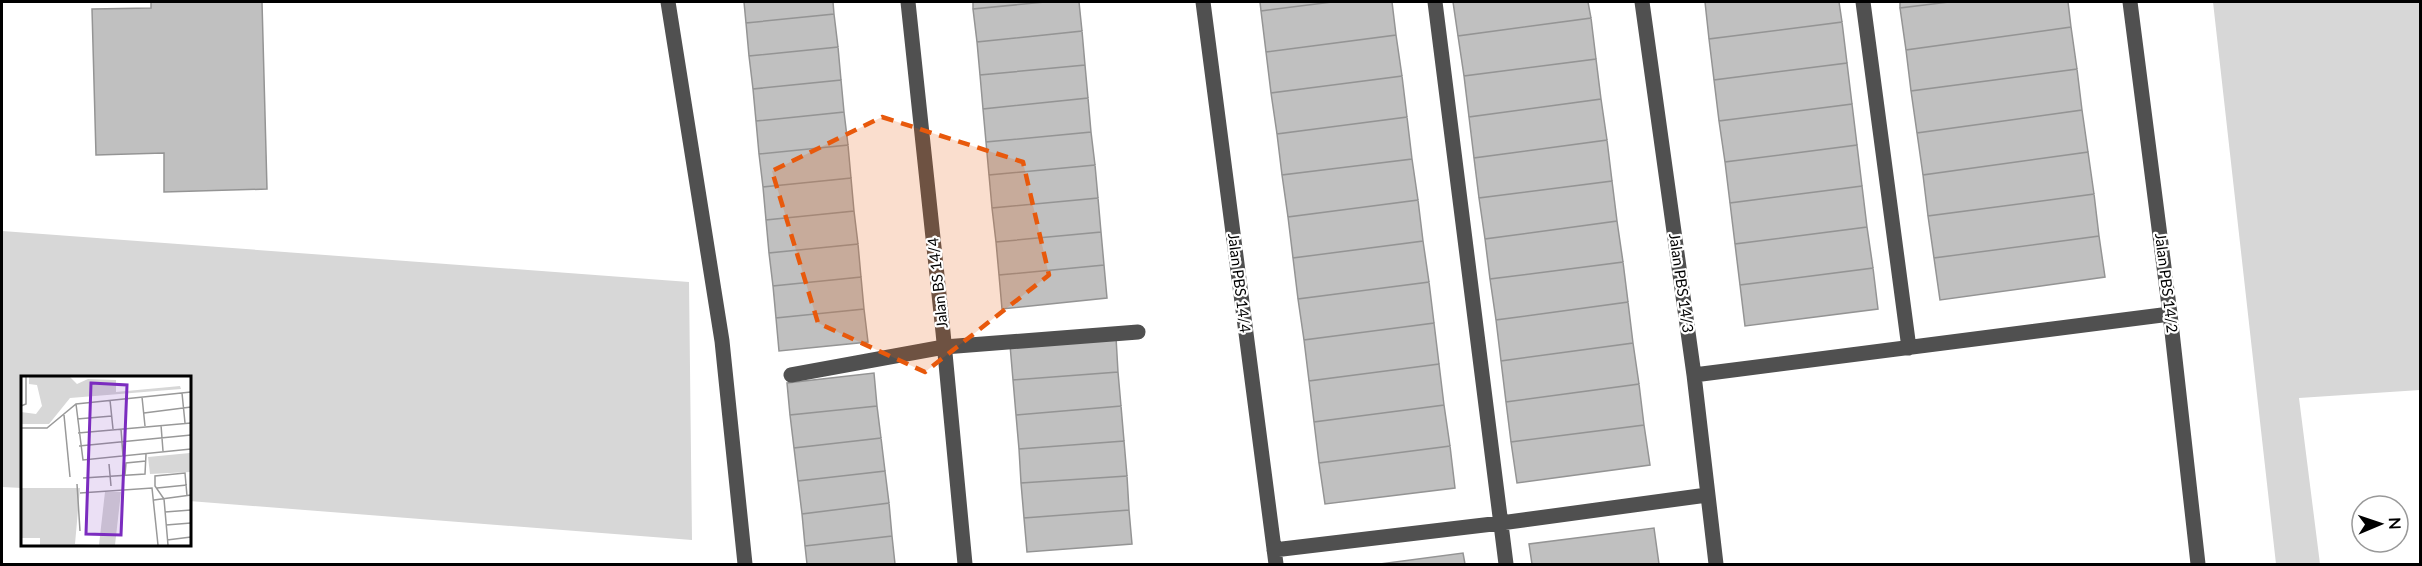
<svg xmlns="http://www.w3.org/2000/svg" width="2422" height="566" font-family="Lato,sans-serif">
	<rect width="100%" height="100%" fill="#fff"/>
	<path fill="#d7d7d7" d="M2213,2H2420V390L2299,398L2320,564H2276Z
		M2,231L689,282L692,540L189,501V377H22V488L2,487Z"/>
	<path fill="#c0c0c0" stroke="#949494" stroke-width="1.5" d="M151,2H262L267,189L164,192V153L96,155L92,9L151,8Z
		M744,2H833L834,14L746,23Z
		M973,2H1045L973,9Z
		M1045,2H1079L1082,31L977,42L973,9Z
		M1260,2H1332L1261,11Z
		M1332,2H1392L1396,35L1266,52L1261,11Z
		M1453,2H1588L1591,18L1458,36Z
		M1705,2H1839L1842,22L1709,39Z
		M1900,2H1949L1900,8Z
		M1949,2H2068L2071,27L1906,50L1900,8Z
		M834,14L838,47L749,56L746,23Z
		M1591,18L1596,59L1464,76L1458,36Z
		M1842,22L1847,63L1714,80L1709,39Z
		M2071,27L2077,69L1911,91L1906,50Z
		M1082,31L1085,65L980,75L977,42Z
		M1396,35L1402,76L1271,93L1266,52Z
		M838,47L841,80L753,89L749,56Z
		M1596,59L1601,99L1469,117L1464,76Z
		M1847,63L1852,104L1719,121L1714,80Z
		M1085,65L1088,98L983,109L980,75Z
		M2077,69L2082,110L1917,133L1911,91Z
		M1402,76L1407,117L1277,134L1271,93Z
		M841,80L844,112L756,121L753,89Z
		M1088,98L1091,132L986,142L983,109Z
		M1601,99L1607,140L1474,158L1469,117Z
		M1852,104L1857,145L1725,162L1719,121Z
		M2082,110L2088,152L1923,175L1917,133Z
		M844,112L848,145L759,154L756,121Z
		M1407,117L1412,159L1282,175L1277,134Z
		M1091,132L1095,165L989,175L986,142Z
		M1607,140L1612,181L1479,198L1474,158Z
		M848,145L851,178L763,187L759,154Z
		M1857,145L1862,186L1730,203L1725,162Z
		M2088,152L2094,194L1928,216L1923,175Z
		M1412,159L1418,200L1288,217L1282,175Z
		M1095,165L1098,198L992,208L989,175Z
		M851,178L854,211L766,220L763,187Z
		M1612,181L1617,221L1485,239L1479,198Z
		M1862,186L1867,227L1735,244L1730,203Z
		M2094,194L2099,236L1934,258L1928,216Z
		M1098,198L1101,232L996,242L992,208Z
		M1418,200L1423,241L1293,258L1288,217Z
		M854,211L858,244L769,253L766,220Z
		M1617,221L1623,262L1490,279L1485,239Z
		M1867,227L1873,268L1740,285L1735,244Z
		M1101,232L1104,265L999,275L996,242Z
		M2099,236L2105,277L1940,300L1934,258Z
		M1423,241L1429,282L1298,299L1293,258Z
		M858,244L861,277L773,286L769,253Z
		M1623,262L1628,302L1496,320L1490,279Z
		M1104,265L1107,298L1002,309L999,275Z
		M1873,268L1878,309L1745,326L1740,285Z
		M861,277L864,309L776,318L773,286Z
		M1429,282L1434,323L1304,340L1298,299Z
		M1628,302L1633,343L1501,361L1496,320Z
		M864,309L868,342L779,351L776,318Z
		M1434,323L1439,364L1309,381L1304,340Z
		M1116,337L1118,372L1013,380L1010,345Z
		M1633,343L1639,384L1506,402L1501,361Z
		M1439,364L1444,405L1314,422L1309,381Z
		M1118,372L1121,406L1016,415L1013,380Z
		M874,373L877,406L790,415L787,383Z
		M1639,384L1644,425L1511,442L1506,402Z
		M1444,405L1450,446L1319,463L1314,422Z
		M877,406L881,438L794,448L790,415Z
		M1121,406L1124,441L1019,449L1016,415Z
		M1644,425L1650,465L1517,483L1511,442Z
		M881,438L885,471L798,481L794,448Z
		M1124,441L1127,476L1021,483L1019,449Z
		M1450,446L1455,488L1325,504L1319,463Z
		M885,471L889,503L802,514L798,481Z
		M1127,476L1129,510L1024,518L1021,483Z
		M889,503L892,536L805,546L802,514Z
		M1129,510L1132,544L1027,552L1024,518Z
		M1654,528L1659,564H1532L1529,544Z
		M892,536L895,564H807L805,546Z
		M1463,553L1465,564H1380Z"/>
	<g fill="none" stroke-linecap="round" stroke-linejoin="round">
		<path stroke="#505050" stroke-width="15" d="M668,2L722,341L745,564
			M908,2L943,332L965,564
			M1203,2L1276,564
			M1435,2L1506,564
			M1642,2L1694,375L1716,564
			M1863,2L1909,348
			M2130,2L2170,314L2198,564
			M791,375L944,347L1138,332
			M1694,375L2170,314
			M1274,550L1501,523L1707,495"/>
	</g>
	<path fill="#e8590c" fill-opacity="0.2" stroke="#e8590c" stroke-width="4.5" stroke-dasharray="12 8" stroke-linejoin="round" d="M882,117L1023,162L1049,275L925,372L818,323L772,171Z"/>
	<g text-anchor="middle" stroke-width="4.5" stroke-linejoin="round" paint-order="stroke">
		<g font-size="15" fill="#000" stroke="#fff">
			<text transform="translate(938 283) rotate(-96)" y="5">Jalan BS 14/4</text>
			<text transform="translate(1239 283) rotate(83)" y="5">Jalan PBS 14/4</text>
			<text transform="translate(1681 283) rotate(82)" y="5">Jalan PBS 14/3</text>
			<text transform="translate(2166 283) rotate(83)" y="5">Jalan PBS 14/2</text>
		</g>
	</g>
	<g transform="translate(21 376)">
		<rect width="170" height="170" fill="#fff"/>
		<path d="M8,1H49L56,8L67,3L95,4V16L159,10L160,13L49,22L28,48H0V36L15,38L21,30L16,9L8,8ZM169,77V96L129,98L127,81ZM0,112H59L54,168L76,169H19V162H1ZM84,116H100L94,169H78Z" fill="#d7d7d7"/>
		<path fill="none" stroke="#999" stroke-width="1.5" d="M161,17L164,47M121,21L124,50M89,24L92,53M55,28L62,84L170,73M0,30L5,28V1M123,37L170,31M43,39L49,101M56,43L91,40M140,49L142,75M0,52H26L55,28L170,16M100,53L102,80M57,57L170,47M58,70L170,59M88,88L90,110M104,99L105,87L125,85M62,102L124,98L125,78M56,108L59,155M136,112L166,109M59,117L131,112L137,169M133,124L170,119M144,136L170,134M145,149L170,147M146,164L170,161M147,169L143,123L134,110V100L164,97L166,120"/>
		<path fill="#7b2cbf" fill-opacity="0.15" stroke="#7b2cbf" stroke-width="3" d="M70,7L106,9L100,159L65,158Z"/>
		<rect width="170" height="170" fill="none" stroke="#000" stroke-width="3"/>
	</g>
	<rect width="2422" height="566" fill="none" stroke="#000000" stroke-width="6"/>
	<g transform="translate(2380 524) rotate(88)"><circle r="28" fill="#ffffff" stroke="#999999" stroke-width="1.5"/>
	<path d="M0-4.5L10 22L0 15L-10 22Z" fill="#000000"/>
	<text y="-9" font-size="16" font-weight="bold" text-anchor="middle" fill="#000000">N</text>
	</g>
</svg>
